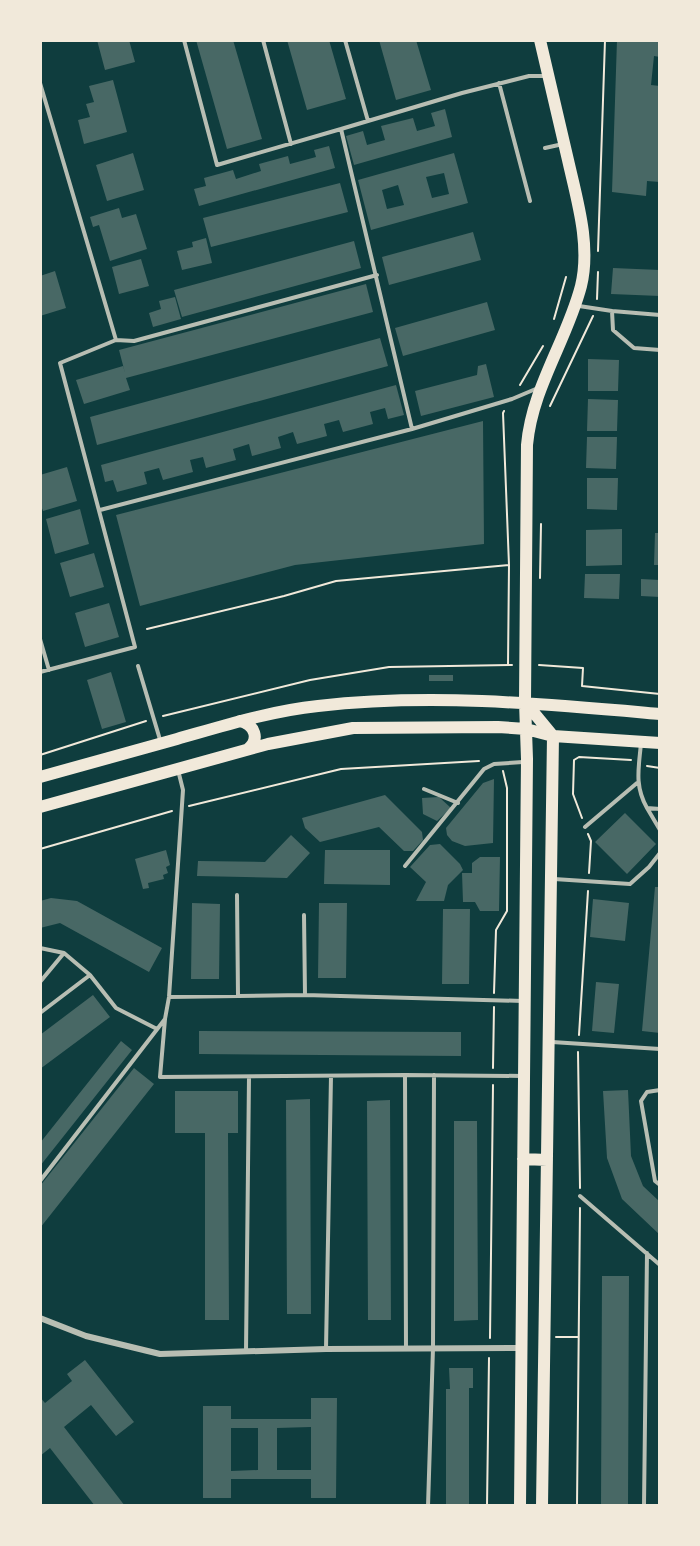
<svg xmlns="http://www.w3.org/2000/svg" width="700" height="1546" font-family="Manrope,sans-serif">
	<rect width="100%" height="100%" fill="#0f3d3e"/>
	<path fill="#486865" fill-rule="evenodd" d="M97,40H129L135,62L105,70Z
		M196,40H233L262,139L227,149Z
		M287,40H329L346,99L307,110Z
		M379,40H416L431,90L396,100Z
		M617,40H660V57L654,56L651,85L660,86V182L647,181L646,196L612,192Z
		M113,80L127,132L84,144L78,120L90,117L86,104L94,102L89,86Z
		M445,109L452,137L354,165L346,136L363,131L367,145L385,140L381,126L413,118L417,131L435,126L431,113Z
		M329,146L335,168L199,206L194,189L206,186L204,178L233,170L236,179L261,171L259,164L288,156L290,164L316,157L314,150Z
		M133,153L144,190L107,201L96,165Z
		M454,153L468,203L371,230L358,180ZM444,173L449,194L432,198L426,177ZM398,185L404,205L387,209L382,190Z
		M340,183L348,212L211,247L203,218Z
		M119,208L122,218L136,214L147,249L110,261L99,225L93,227L90,217Z
		M473,232L481,260L389,285L382,257Z
		M206,238L212,263L182,270L177,251L193,247L192,242Z
		M354,241L361,268L182,317L174,290Z
		M141,259L149,286L119,294L112,267Z
		M613,268L660,270V296L611,294Z
		M55,271L66,308L40,316V276Z
		M366,284L373,312L126,378L130,390L84,404L76,380L123,366L125,373L119,350Z
		M175,297L181,319L153,327L149,313L161,309L159,301Z
		M487,302L495,330L403,356L395,328Z
		M380,338L388,366L97,445L90,417Z
		M588,359L619,360L618,391H588Z
		M486,364L494,397L421,416L415,391L477,375L478,366Z
		M396,385L404,415L388,419L385,408L370,412L373,424L343,432L339,420L324,424L327,436L297,444L293,432L278,437L281,448L252,456L249,444L233,449L236,460L206,468L203,457L190,460L193,472L163,480L159,468L144,472L147,484L117,492L113,480L105,482L101,465Z
		M588,399L618,400L617,431H587Z
		M483,421L484,544L295,565L140,606L116,515Z
		M587,437H617L616,469L586,468Z
		M67,467L77,501L43,511L40,503V475Z
		M587,478H618L617,510L587,509Z
		M80,509L89,544L55,554L46,519Z
		M622,529V565L586,566V530Z
		M655,533H660V565H654Z
		M94,553L104,587L70,597L60,563Z
		M585,574H620L619,599L584,598Z
		M641,579L660,580V597L641,596Z
		M109,603L119,637L85,647L75,613Z
		M111,672L126,722L102,729L87,680Z
		M429,675H453V681H429Z
		M494,779L493,843L465,846L452,841L447,835L446,828L483,783Z
		M385,795L422,832L423,840L413,851H404L379,827L320,842L305,828L302,818Z
		M439,797L451,808L437,821L423,814L422,798Z
		M625,813L656,844L627,874L595,842Z
		M291,835L310,853L287,878L197,876L198,861L265,862Z
		M440,844L460,864L463,870L448,885L444,901H416L426,882L410,867L430,845Z
		M166,850L170,865L166,867L168,873L163,875L164,879L148,883L149,888L143,889L135,859Z
		M325,850H390V885L324,884Z
		M480,857H500L499,911H480L475,902H463L462,873H472V863Z
		M655,887H660V1033L642,1031Z
		M51,898L77,901L162,948L149,972L60,923L40,928V901Z
		M593,899L629,903L625,941L590,937Z
		M192,903L220,904L219,979H191Z
		M319,903H347L346,978H318Z
		M443,909H470L469,984H442Z
		M596,982L619,984L614,1033L592,1031Z
		M93,995L110,1017L40,1069V1035Z
		M199,1031L461,1032V1056L199,1054Z
		M121,1041L132,1050L40,1166V1143Z
		M134,1068L154,1084L40,1228V1186Z
		M628,1090L631,1156L643,1186L660,1202V1235L622,1199L607,1158L603,1091Z
		M175,1091H238V1133H228L229,1320H205V1133H175Z
		M310,1099L311,1314H287L286,1100Z
		M390,1100L391,1320H368L367,1101Z
		M454,1121H477L478,1320L454,1321Z
		M602,1276H629L628,1506H601Z
		M85,1360L134,1422L116,1436L91,1405L64,1427L125,1506H95L50,1448L40,1456V1397L45,1403L72,1381L67,1374Z
		M449,1368H473V1388H469V1506H446V1389H450Z
		M311,1398H337L336,1498H311V1479H231V1498H203V1406H231V1419H311ZM311,1427V1470H277V1428ZM231,1428H258V1470L231,1471Z"/>
	<g fill="none" stroke-linecap="round" stroke-linejoin="round">
		<path stroke="#f1e9da" stroke-width="2" d="M598,251L605,40
			M597,299L598,272
			M554,319L566,277
			M520,385L543,346
			M550,406L593,316
			M504,411L503,413L509,565L508,665
			M540,578L541,524
			M147,629L284,596L336,581L509,565
			M539,665L583,668L582,686L660,694
			M163,716L310,680L389,667L512,665
			M40,755L146,721
			M647,766L660,768
			M189,806L341,769L479,761
			M582,818L573,794L574,760L579,757L631,760
			M588,834L591,841L589,873
			M40,849L172,811
			M494,993L496,930L507,911V788L503,771
			M579,1035L588,891
			M578,1052L580,1188
			M493,1068L494,1007
			M556,1337H578
			M490,1338L493,1085
			M487,1506L489,1358
			M577,1506L580,1208"/>
		<path stroke="#b8beb3" stroke-width="4" d="M184,40L217,165L341,129L412,429
			M263,40L291,144
			M345,40L368,121
			M40,83L116,340L60,363L135,647L40,672
			M499,83L530,201
			M341,129L462,93L529,76H545
			M545,148L563,144
			M579,306L612,311L613,330L634,348L660,350
			M612,311L660,315
			M116,340L134,341L377,275
			M100,510L412,429L512,399L538,388
			M40,639L49,670
			M138,666L161,743
			M641,743C639,767 634,785 647,808L660,809
			M424,789L458,803
			M647,808L660,830
			M585,827L637,783
			M405,866L484,769L494,764L523,762
			M554,879L630,884L649,867L660,853
			M237,895L238,996
			M304,915L305,995
			M40,948L64,953L90,975L116,1008L157,1029
			M40,982L64,953
			M169,997L305,995L523,1001
			M40,1013L90,975
			M165,1019L160,1077L405,1075L523,1076
			M552,1042L660,1049
			M405,1075L406,1348
			M660,1090L647,1092L641,1101L655,1181L660,1185
			M40,1181L165,1019L169,997L183,790L178,770
			M580,1196L660,1265
			M326,1349L331,1076
			M246,1351L249,1077
			M428,1506L433,1348L434,1075
			M644,1506L647,1253"/>
		<path stroke="#b8beb3" stroke-width="6" d="M40,1318L86,1336L160,1354L326,1349L522,1348"/>
		<path stroke="#f1e9da" stroke-width="12" d="M525,702L553,736
			M240,721C255,725 260,739 248,749
			M40,777C86,764 131,752 177,739C223,726 270,711 318,706C433,693 546,704 660,714
			M40,807L268,744L353,728L498,727L526,729L553,736L660,743
			M523,1159L547,1160
			M520,1506L527,759L525,702L527,445C532,388 567,340 581,286C591,245 577,200 568,160C559,120 549,80 540,40
			M542,1506L553,736"/>
	</g>
	<rect width="700" height="1546" fill="none" stroke="#f1e9da" stroke-width="84"/>
</svg>
